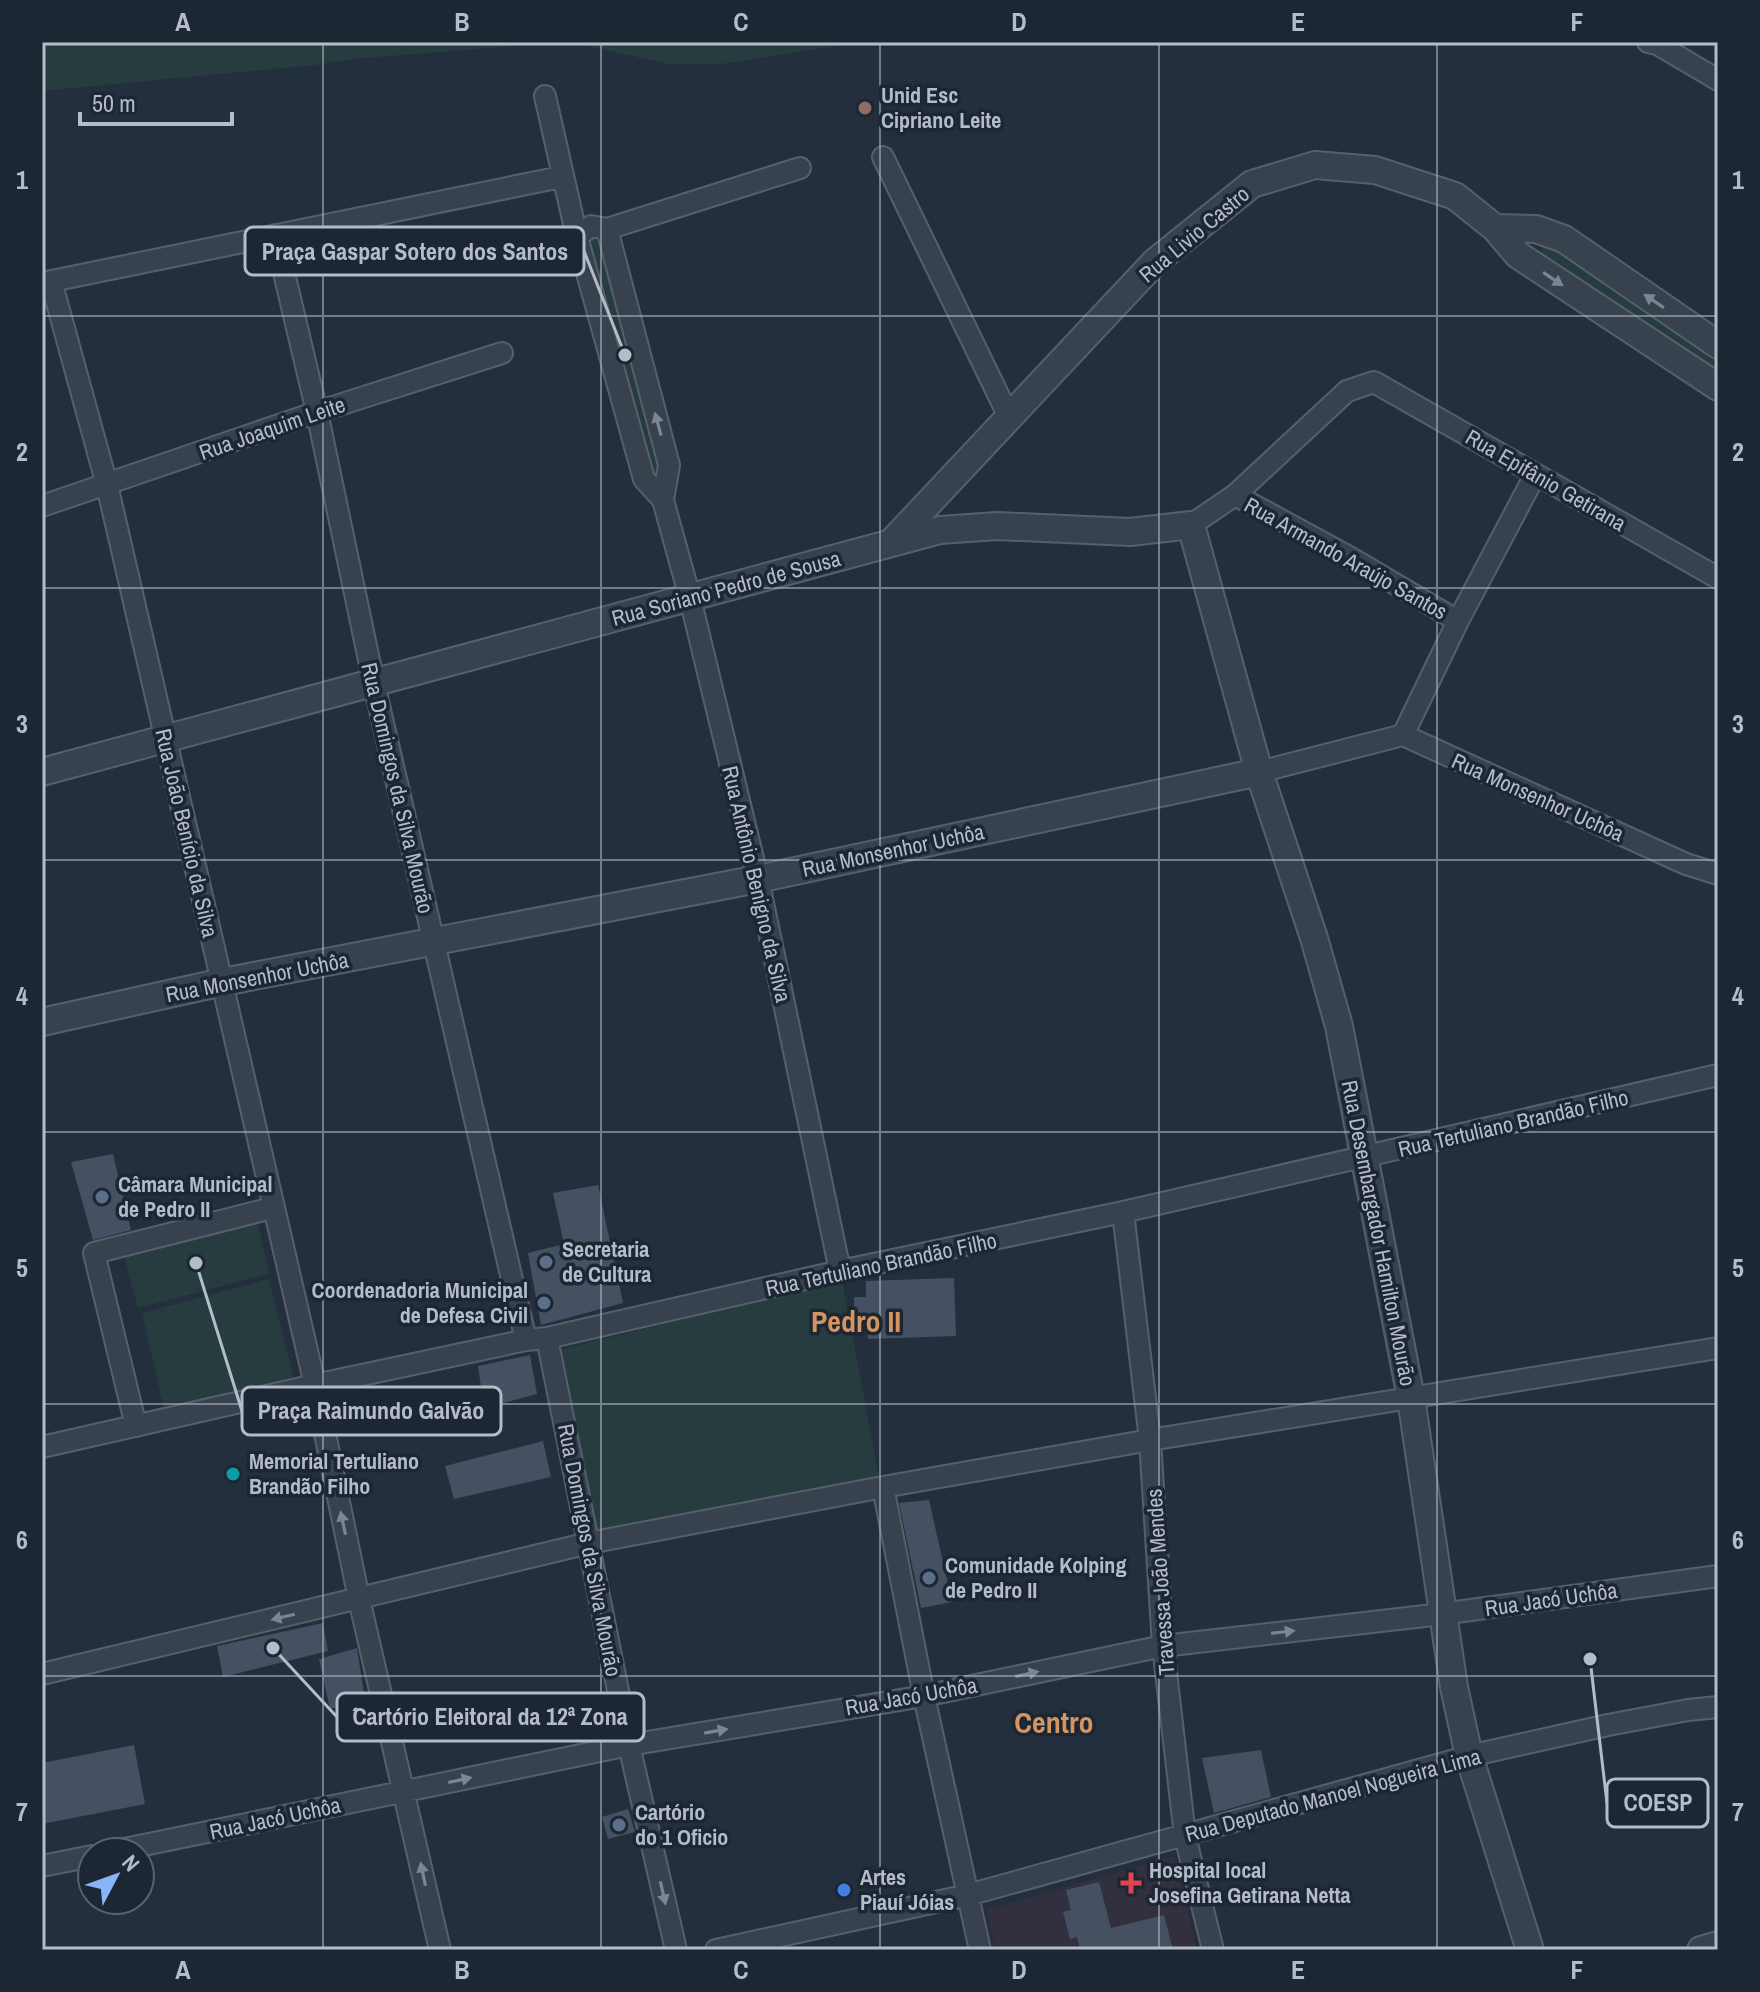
<svg xmlns="http://www.w3.org/2000/svg" width="1760" height="1992" font-family="'Archivo Narrow',sans-serif">
	<rect width="100%" height="100%" fill="#242f3e"/>
	<path fill="#32303f" d="M1174,1856L1197,1950H995L986,1910Z"/>
	<path fill="#263c3f" d="M42,42H563L352,59L315,65L42,91Z
		M571,42H862L721,64H668Z
		M605,233L665,472L648,478L584,239Z
		M1549,242L1718,351V375L1553,264L1542,255V246Z
		M257,1220L269,1274L138,1308L123,1253Z
		M269,1279L294,1379L164,1409L142,1313Z
		M842,1280L879,1478L596,1532L558,1350Z"/>
	<path fill="#455162" d="M113,1154L131,1230L93,1240L71,1162Z
		M598,1185L623,1303L541,1325L528,1253L564,1244L553,1193Z
		M954,1278L956,1336L868,1339L867,1318H854V1297H866V1281Z
		M530,1355L537,1394L484,1408L478,1366Z
		M543,1441L551,1477L454,1499L445,1466Z
		M929,1500L952,1602L921,1608L899,1503Z
		M323,1623L328,1651L223,1677L217,1646Z
		M357,1648L365,1701L330,1709L319,1659Z
		M134,1745L145,1804L42,1824V1763Z
		M1261,1750L1271,1797L1214,1813L1202,1758Z
		M628,1809L635,1832L608,1839L602,1817Z
		M1099,1882L1111,1928L1164,1915L1173,1950H1080L1077,1937L1070,1939L1063,1912L1071,1910L1066,1890Z"/>
	<g fill="none" stroke-linecap="round" stroke-linejoin="round">
		<defs>
			<path id="minor" d="M1648,42L1657,44L1718,80
				M545,96L577,237L644,479L663,500
				M883,157L1010,419
				M607,229L669,465L663,500L690,598L758,879L840,1271
				M275,235L317,412L374,684L526,1340
				M577,237L591,226L607,229L800,168
				M51,281L107,485L315,1385L359,1599L440,1950
				M42,283L561,177
				M1235,495L1351,558L1458,621
				M42,506L317,412L502,353
				M1191,525L1235,495L1347,391L1374,382L1718,578
				M1403,735L1458,621L1535,475
				M1259,772L1403,735L1686,864L1718,874
				M1123,1212L1150,1440L1163,1646L1185,1836L1213,1950
				M547,1338L629,1745L676,1950
				M136,1426L94,1253L272,1208
				M42,1447L315,1385L526,1340L547,1338L840,1271L1123,1212L1718,1075
				M883,1487L924,1696L980,1950
				M42,1674L589,1543L883,1487L1150,1440L1718,1348
				M110,1852L629,1745L924,1696L1163,1646L1442,1614L1718,1576
				M42,1866L92,1856
				M716,1950L968,1895L1469,1756L1608,1725L1688,1710L1718,1707"/>
			<path id="tertiary" d="M1495,228L1536,229L1564,239L1718,345
				M891,543L1155,262L1252,184L1315,165L1375,170L1455,196L1495,228L1518,255L1718,387
				M42,772L940,530L997,526L1130,532L1191,525L1259,772L1314,938L1339,1026L1411,1398L1454,1687L1469,1756L1530,1950
				M42,1022L223,982L758,879L1259,772
				M1701,1950L1718,1945"/>
		</defs>
		<use href="#minor" stroke="#565f6c" stroke-width="24"/>
		<use href="#tertiary" stroke="#565f6c" stroke-width="30"/>
		<use href="#minor" stroke="#38414e" stroke-width="20"/>
		<use href="#tertiary" stroke="#38414e" stroke-width="26"/>
	</g>
	<defs><path id="oneway-solid" d="M-6-.8H1V-3.2L6.5 0L1 3.2V.8H-6Z" transform="scale(2)"/></defs>
	<g fill="#7c8592">
		<use href="#oneway-solid" transform="translate(1553 279) rotate(34)"/>
		<use href="#oneway-solid" transform="translate(1654 301) rotate(-146)"/>
		<use href="#oneway-solid" transform="translate(658 424) rotate(-105)"/>
		<use href="#oneway-solid" transform="translate(343 1523) rotate(-102)"/>
		<use href="#oneway-solid" transform="translate(283 1617) rotate(167)"/>
		<use href="#oneway-solid" transform="translate(1283 1632) rotate(-7)"/>
		<use href="#oneway-solid" transform="translate(1027 1674) rotate(-12)"/>
		<use href="#oneway-solid" transform="translate(716 1731) rotate(-10)"/>
		<use href="#oneway-solid" transform="translate(460 1780) rotate(-12)"/>
		<use href="#oneway-solid" transform="translate(423 1874) rotate(-102)"/>
		<use href="#oneway-solid" transform="translate(663 1893) rotate(77)"/>
	</g>
	<path fill="none" stroke="#b4bcc9" stroke-width="2" stroke-opacity="0.55" d="M323,42V1950M601,42V1950M880,42V1950M1159,42V1950M1437,42V1950M42,316H1718M42,588H1718M42,860H1718M42,1132H1718M42,1404H1718M42,1676H1718"/>
	<circle fill="#8d6e63" stroke="#1d2633" stroke-width="3" cx="865" cy="108" r="8"/>
	<g fill="#5c6f8a" stroke="#1d2633" stroke-width="3">
		<circle cx="102" cy="1197" r="8"/>
		<circle cx="546" cy="1262" r="8"/>
		<circle cx="544" cy="1303" r="8"/>
		<circle cx="929" cy="1578" r="8"/>
		<circle cx="619" cy="1825" r="8"/>
	</g>
	<circle fill="#0f9aa8" stroke="#1d2633" stroke-width="3" cx="233" cy="1474" r="8"/>
	<path fill="#e0444e" stroke="#1d2633" stroke-width="3" d="M1127 1871h8v8h8v8h-8v8h-8v-8h-8v-8h8z"/>
	<circle fill="#3f7fe0" stroke="#1d2633" stroke-width="3" cx="844" cy="1890" r="8"/>
	<g text-anchor="middle" stroke-width="7" stroke-linejoin="round" paint-order="stroke">
		<g font-size="22" font-weight="bold" fill="#b4bcc9" stroke="#1d2633" text-anchor="start">
			<text x="881" y="103">Unid Esc<tspan x="881" dy="25">Cipriano Leite</tspan></text>
			<text x="118" y="1192">Câmara Municipal<tspan x="118" dy="25">de Pedro II</tspan></text>
			<text x="562" y="1257">Secretaria<tspan x="562" dy="25">de Cultura</tspan></text>
			<text x="528" y="1298" text-anchor="end">Coordenadoria Municipal<tspan x="528" dy="25">de Defesa Civil</tspan></text>
			<text x="249" y="1469">Memorial Tertuliano<tspan x="249" dy="25">Brandão Filho</tspan></text>
			<text x="945" y="1573">Comunidade Kolping<tspan x="945" dy="25">de Pedro II</tspan></text>
			<text x="635" y="1820">Cartório<tspan x="635" dy="25">do 1 Oficio</tspan></text>
			<text x="1149" y="1878">Hospital local<tspan x="1149" dy="25">Josefina Getirana Netta</tspan></text>
			<text x="860" y="1885">Artes<tspan x="860" dy="25">Piauí Jóias</tspan></text>
		</g>
		<g font-size="22" fill="#b4bcc9" stroke="#1d2633">
			<text transform="translate(1194 234) rotate(-40)" y="8">Rua Livio Castro</text>
			<text transform="translate(272 428) rotate(-19)" y="8">Rua Joaquim Leite</text>
			<text transform="translate(1546 480) rotate(30)" y="8">Rua Epifânio Getirana</text>
			<text transform="translate(1346 558) rotate(29)" y="8">Rua Armando Araújo Santos</text>
			<text transform="translate(726 588) rotate(-15)" y="8">Rua Soriano Pedro de Sousa</text>
			<text transform="translate(398 788) rotate(77)" y="8">Rua Domingos da Silva Mourão</text>
			<text transform="translate(1538 797) rotate(24)" y="8">Rua Monsenhor Uchôa</text>
			<text transform="translate(187 833) rotate(77)" y="8">Rua João Benício da Silva</text>
			<text transform="translate(893 850) rotate(-12)" y="8">Rua Monsenhor Uchôa</text>
			<text transform="translate(757 884) rotate(77)" y="8">Rua Antônio Benigno da Silva</text>
			<text transform="translate(257 977) rotate(-11)" y="8">Rua Monsenhor Uchôa</text>
			<text transform="translate(1513 1123) rotate(-13)" y="8">Rua Tertuliano Brandão Filho</text>
			<text transform="translate(1379 1233) rotate(79)" y="8">Rua Desembargador Hamilton Mourão</text>
			<text transform="translate(881 1264) rotate(-12)" y="8">Rua Tertuliano Brandão Filho</text>
			<text transform="translate(590 1550) rotate(79)" y="8">Rua Domingos da Silva Mourão</text>
			<text transform="translate(1160 1582) rotate(-94)" y="8">Travessa João Mendes</text>
			<text transform="translate(1551 1599) rotate(-8)" y="8">Rua Jacó Uchôa</text>
			<text transform="translate(911 1696) rotate(-10)" y="8">Rua Jacó Uchôa</text>
			<text transform="translate(1333 1795) rotate(-15)" y="8">Rua Deputado Manoel Nogueira Lima</text>
			<text transform="translate(275 1818) rotate(-12)" y="8">Rua Jacó Uchôa</text>
		</g>
		<g font-size="30" font-weight="bold" fill="#d59563" stroke="#1d2633">
			<text x="856" y="1332">Pedro II</text>
			<text x="1054" y="1733">Centro</text>
		</g>
	</g>
	<path fill="none" stroke="#b4bcc9" stroke-width="3" d="M625 355L584 251M196 1263L242 1411M273 1648L337 1717M1590 1659L1607 1803"/>
	<g fill="#b4bcc9" stroke="#1d2633" stroke-width="3">
		<circle cx="625" cy="355" r="8"/>
		<circle cx="196" cy="1263" r="8"/>
		<circle cx="273" cy="1648" r="8"/>
		<circle cx="1590" cy="1659" r="8"/>
	</g>
	<g fill="#1d2633" stroke="#b4bcc9" stroke-width="3">
		<rect x="245" y="227" width="339" height="48" rx="8"/>
		<rect x="242" y="1387" width="259" height="48" rx="8"/>
		<rect x="337" y="1693" width="307" height="48" rx="8"/>
		<rect x="1607" y="1779" width="101" height="48" rx="8"/>
	</g>
	<g font-size="24" text-anchor="middle" font-weight="bold" fill="#b4bcc9">
		<text x="415" y="260">Praça Gaspar Sotero dos Santos</text>
		<text x="371" y="1419">Praça Raimundo Galvão</text>
		<text x="490" y="1725">´Cartório Eleitoral da 12ª Zona</text>
		<text x="1658" y="1811">COESP</text>
	</g>
	<rect width="1760" height="1992" fill="none" stroke="#1d2633" stroke-width="88"/>
	<g transform="translate(116 1876) rotate(49)"><circle r="38" fill="#1d2633" stroke="#59626f" stroke-width="2"/>
	<path d="M0-6L14 30L0 20L-14 30Z" fill="#8ab4f8"/>
	<text y="-12" font-size="22" font-weight="bold" text-anchor="middle" fill="#b4bcc9">N</text>
	</g>
	<path d="M80 112v12h152v-12" fill="none" stroke="#b4bcc9" stroke-width="4"/>
	<text x="92" y="112" font-size="24" fill="#b4bcc9" stroke="#1d2633" stroke-width="6" paint-order="stroke">50 m</text>
	<rect x="44" y="44" width="1672" height="1904" fill="none" stroke="#b4bcc9" stroke-width="3"/>
	<g font-size="26" text-anchor="middle" font-weight="bold" fill="#b4bcc9">
		<text x="183" y="31">A</text>
		<text x="462" y="31">B</text>
		<text x="741" y="31">C</text>
		<text x="1019" y="31">D</text>
		<text x="1298" y="31">E</text>
		<text x="1577" y="31">F</text>
		<text x="22" y="189">1</text>
		<text x="1738" y="189">1</text>
		<text x="22" y="461">2</text>
		<text x="1738" y="461">2</text>
		<text x="22" y="733">3</text>
		<text x="1738" y="733">3</text>
		<text x="22" y="1005">4</text>
		<text x="1738" y="1005">4</text>
		<text x="22" y="1277">5</text>
		<text x="1738" y="1277">5</text>
		<text x="22" y="1549">6</text>
		<text x="1738" y="1549">6</text>
		<text x="22" y="1821">7</text>
		<text x="1738" y="1821">7</text>
		<text x="183" y="1979">A</text>
		<text x="462" y="1979">B</text>
		<text x="741" y="1979">C</text>
		<text x="1019" y="1979">D</text>
		<text x="1298" y="1979">E</text>
		<text x="1577" y="1979">F</text>
	</g>
</svg>
